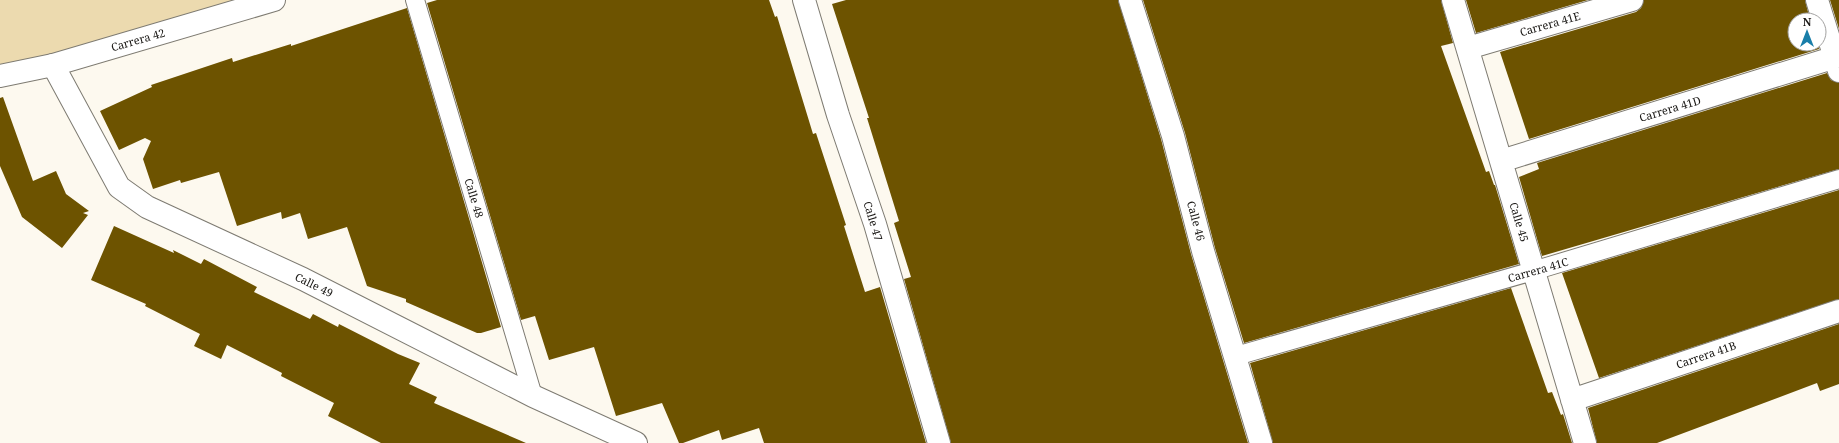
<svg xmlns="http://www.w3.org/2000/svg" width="1839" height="443" font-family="'Noto Serif',serif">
	<rect width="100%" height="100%" fill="#fdf9ef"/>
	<path fill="#ecdaaf" d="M0,0H274L0,74Z"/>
	<path fill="#6d5300" d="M437,0H769L775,17L777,16L813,134L816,133L846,225L844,226L865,292L880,287L926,443H764L759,428L722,440L719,430L683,443H679L662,403L616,416L594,347L549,360L535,316L521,320L427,3Z
		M846,0H1118L1161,139L1191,254L1248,443H951L904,279L911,277L894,223L899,221L867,118H869L832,4Z
		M1143,0H1441L1453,43L1441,46L1486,172L1489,171L1494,185H1495L1519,264L1244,343L1215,248L1185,133Z
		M1466,0H1588L1476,33Z
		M1644,0H1805L1810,20H1795V44H1818L1819,49L1529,139L1500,52L1636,12L1641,8Z
		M1830,0H1839V29Z
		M407,8L501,327L481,333H477L406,302V299L367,286L347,227L308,239L300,213L282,219L281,212L237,226L219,172L181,183L180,180L153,189L143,159L151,141L145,138L119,150L100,111L152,87L151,85L232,58L233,62L291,44V46Z
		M1827,73L1831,80L1839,83V169L1542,256L1519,177L1539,169L1537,163Z
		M3,97L33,181L56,171L66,194L89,211L83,213L88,215L62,248L22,217L0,166V98Z
		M1839,190V299L1599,378L1562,273Z
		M114,226L174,253L173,250L201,264L204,259L257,287L254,292L310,319L313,314L338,327L339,324L398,354L420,363L409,384L437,397L434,403L526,443H381L328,416L334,403L281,376L282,373L227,345L221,359L194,346L200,334L145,306L146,304L91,280Z
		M1511,288L1548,393L1552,392L1561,415L1563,414L1572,443H1273L1250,363Z
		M1839,324V384L1820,391L1817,383L1657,443H1597L1588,408Z"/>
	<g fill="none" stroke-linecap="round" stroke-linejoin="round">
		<defs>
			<path id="pedestrian" d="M415,0L533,396
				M1236,356L1533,271L1839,179"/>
			<path id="minor" d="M804,0L838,115L875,224L939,443
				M1130,0L1173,136L1203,251L1261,443
				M1453,0L1585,443
				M1817,0L1839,71
				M1468,48L1632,0
				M53,65L119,187L147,207L303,279L533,396L636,443
				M1501,161L1839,56
				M1572,400L1839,311"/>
			<path id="tertiary" d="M0,76L53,65L274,0"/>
		</defs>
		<use href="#pedestrian" stroke="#7e7b72" stroke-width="20"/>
		<use href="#minor" stroke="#7e7b72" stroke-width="24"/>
		<use href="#tertiary" stroke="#7e7b72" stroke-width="24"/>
		<use href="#pedestrian" stroke="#fff" stroke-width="18"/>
		<use href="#minor" stroke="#fff" stroke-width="22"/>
		<use href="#tertiary" stroke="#fff" stroke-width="22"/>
	</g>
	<g text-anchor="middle" stroke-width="4" stroke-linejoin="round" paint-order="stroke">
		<g font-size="11" fill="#191714" stroke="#fff">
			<text transform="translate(1550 24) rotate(-16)" y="4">Carrera 41E</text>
			<text transform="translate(138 40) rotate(-16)" y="4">Carrera 42</text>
			<text transform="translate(1670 109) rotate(-17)" y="4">Carrera 41D</text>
			<text transform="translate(474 198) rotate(73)" y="4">Calle 48</text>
			<text transform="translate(873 221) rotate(73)" y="4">Calle 47</text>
			<text transform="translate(1196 221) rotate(75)" y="4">Calle 46</text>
			<text transform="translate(1519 222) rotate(73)" y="4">Calle 45</text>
			<text transform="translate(1538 270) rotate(-16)" y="4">Carrera 41C</text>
			<text transform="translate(314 285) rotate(26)" y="4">Calle 49</text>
			<text transform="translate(1706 355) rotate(-19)" y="4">Carrera 41B</text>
		</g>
	</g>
	<g transform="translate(1807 32)"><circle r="19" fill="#ffffff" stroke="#a3a2a1"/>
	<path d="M0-3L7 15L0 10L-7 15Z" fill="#197ea9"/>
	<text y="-6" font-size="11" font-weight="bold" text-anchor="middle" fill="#191714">N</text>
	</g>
</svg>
